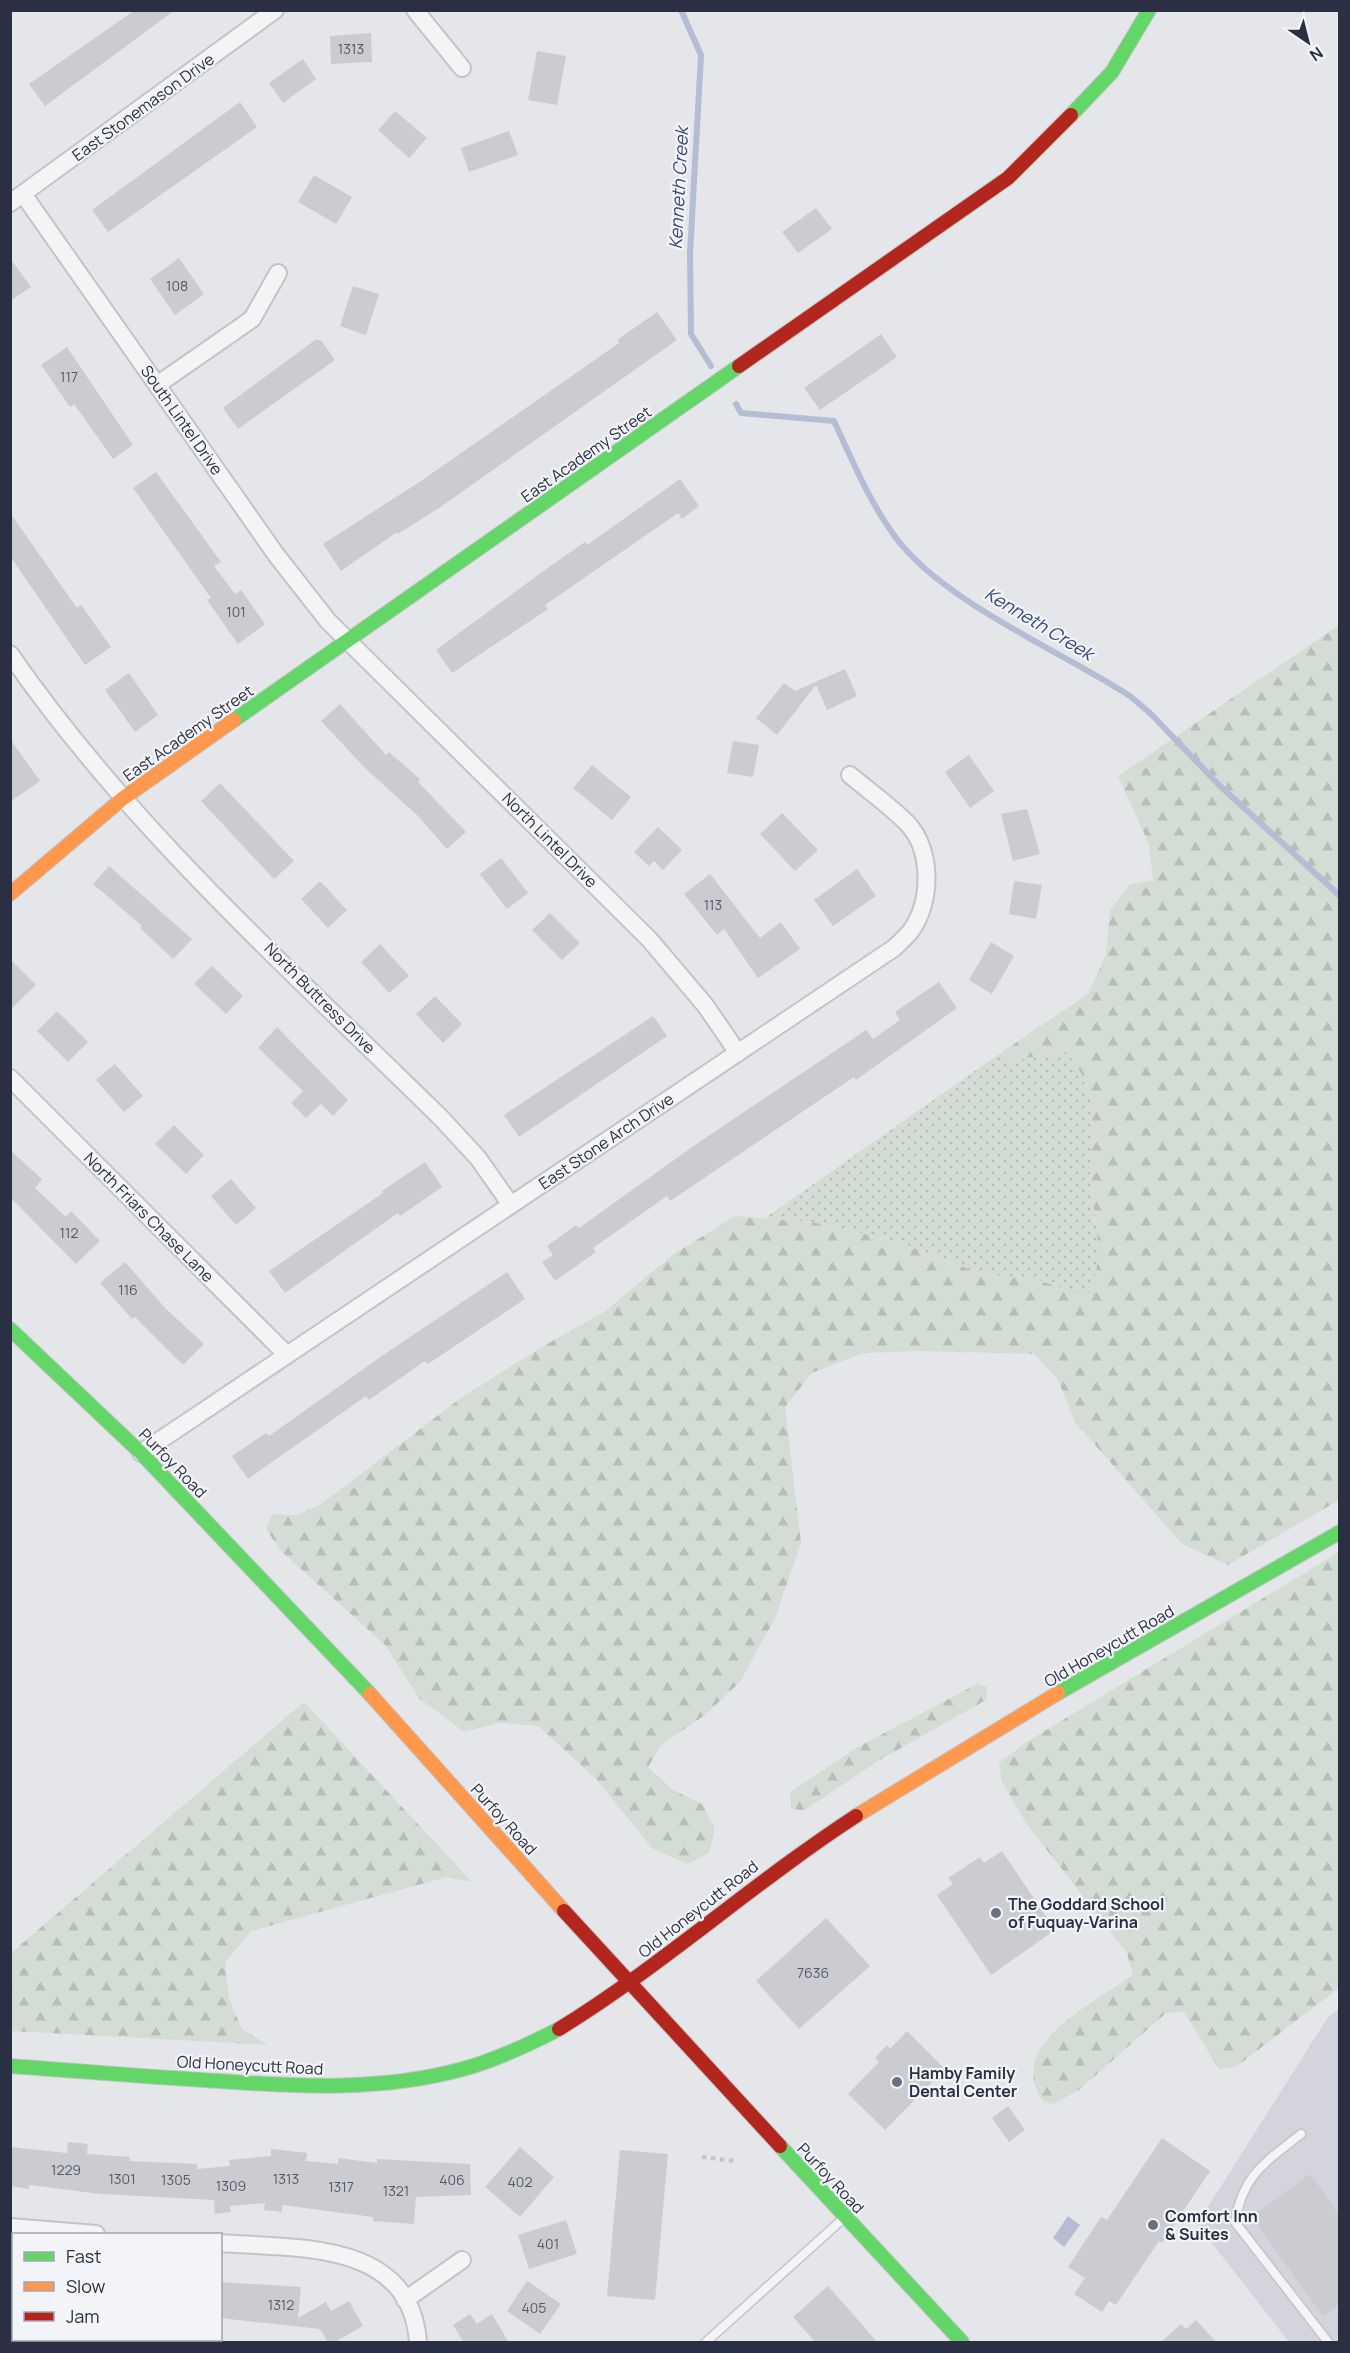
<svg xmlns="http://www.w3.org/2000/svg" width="1350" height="2353" font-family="Manrope,sans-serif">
	<defs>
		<pattern id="green-dots" width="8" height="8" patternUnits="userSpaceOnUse" patternTransform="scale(1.5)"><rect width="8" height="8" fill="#d4ddd5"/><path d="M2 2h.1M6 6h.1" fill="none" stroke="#b6beb8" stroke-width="1.8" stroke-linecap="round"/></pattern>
		<pattern id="forest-firs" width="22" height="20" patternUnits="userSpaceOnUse" patternTransform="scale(1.5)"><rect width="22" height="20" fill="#d4ddd5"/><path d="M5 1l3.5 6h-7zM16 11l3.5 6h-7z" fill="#b6beb8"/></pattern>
	</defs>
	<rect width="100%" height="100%" fill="#e5e6e9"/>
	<path fill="#d4d5dc" d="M1339,2009V2342H1289L1197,2224L1328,2017Z"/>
	<path fill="url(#green-dots)" d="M1002,1052L1006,1061L1067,1052C1074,1063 1085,1076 1088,1088C1096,1118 1089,1149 1091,1180C1093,1220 1108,1259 1087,1297L1035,1279L982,1274L896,1241L816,1223L765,1218Z"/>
	<path fill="url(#forest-firs)" d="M1339,625V1500L1228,1565L1182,1544L1075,1422L1057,1378L1034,1354L916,1351L863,1353L812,1373L785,1407L801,1543L775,1618L740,1682L705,1715L661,1745L648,1767L673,1790L702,1804L715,1829L709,1853L687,1864L652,1848L597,1780L538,1726L499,1723L464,1732L419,1698L385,1645L281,1551L266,1529L272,1514L297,1515L321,1504L461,1398L540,1348L604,1312L674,1254L735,1216L816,1223L896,1241L982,1274L1035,1279L1087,1296C1108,1259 1093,1220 1091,1180C1089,1149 1096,1118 1088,1088C1085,1076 1074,1063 1067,1052L1006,1061L1002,1052L1088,994L1106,955L1110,910L1129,885L1153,880L1149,844L1118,776Z
		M1339,1552V1988L1237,2066L1219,2069L1184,2012L1166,2013L1079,2090L1054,2104L1044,2102C1001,2046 1096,2002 1133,1975L1127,1953L1026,1823L1002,1782L999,1763L1025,1743Z
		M977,1684L987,1687L986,1700L878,1761L805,1810L791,1809L790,1792L858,1747Z
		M304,1702L472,1882L447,1877L251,1931L225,1963L229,1999L242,2029L268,2045L11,2031V1953Z"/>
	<path fill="#b4bdd4" d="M1068,2216L1080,2225L1064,2247L1053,2238Z"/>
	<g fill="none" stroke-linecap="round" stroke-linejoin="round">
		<path stroke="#b4bdd4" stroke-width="6" d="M681,10L701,55L690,254L691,334L711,366
			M736,404L741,413L834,421C852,460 870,503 896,538C945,603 1061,651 1130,696L1151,714L1218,784L1340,896"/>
	</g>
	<path fill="#cbccd0" d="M135,10H175L45,106L29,84Z
		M371,33L372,62L331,64L330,36Z
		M537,51L566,56L557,105L528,100Z
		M303,59L316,79L283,103L269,83Z
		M240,102L257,127L108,232L92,210Z
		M395,111L427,138L409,158L378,130Z
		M509,131L518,155L469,172L461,148Z
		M314,175L352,197L336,224L298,202Z
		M816,208L832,229L798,253L782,232Z
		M10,258L31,287L10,301Z
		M179,258L204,294L175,315L150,279Z
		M353,286L379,294L366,335L340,326Z
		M657,312L677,340L439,508L398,534L397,532L341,571L323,544L421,481L543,396L619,343L617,340Z
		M881,334L897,357L820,410L804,388Z
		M315,340H321L335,360L238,429L223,408Z
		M67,347L133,445L113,459L74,404L70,407L41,365Z
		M156,472L221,562L214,566L235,594L241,590L265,624L238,644L207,600L211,598L133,488Z
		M680,479L699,506L682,519L678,513L545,605L548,609L452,673L436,650L549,567L585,542L587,545Z
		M10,513L77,608L81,605L111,647L85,665L10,556Z
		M845,669L857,696L827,710L816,685L777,735L756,718L784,683L795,691Z
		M129,673L158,715L135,732L105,690Z
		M340,704L386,755L389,752L420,779L418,782L466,832L447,849L418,816L366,769L321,721Z
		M10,739L40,781L10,802Z
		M733,741L759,745L753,777L727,773Z
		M969,755L994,791L970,808L945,772Z
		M592,765L631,797L612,820L573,788Z
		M220,783L294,861L274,879L201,801Z
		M1027,809L1040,854L1013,861L1001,814Z
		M782,813L818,850L795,871L760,834Z
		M658,827L682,850L663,870L654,861L649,866L634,852Z
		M501,858L528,893L507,909L480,874Z
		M109,866L192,939L173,959L140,928L142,926L93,884Z
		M857,869L876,896L833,926L814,900Z
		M710,874L760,938L781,922L800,949L758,978L724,929L717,935L684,894Z
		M320,881L347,910L328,928L301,899Z
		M1014,881L1042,885L1036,919L1009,914Z
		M550,913L580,943L562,960L532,930Z
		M991,942L1014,956L992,994L969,980Z
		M380,944L409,976L389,993L361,962Z
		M10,959L36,985L10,1010Z
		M212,966L243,996L226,1014L194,984Z
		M939,982L957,1008L856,1080L854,1077L670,1201L667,1196L593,1248L596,1252L555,1281L542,1262L553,1255L547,1246L576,1225L579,1228L695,1145L866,1030L873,1039L900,1020L895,1012Z
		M435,996L462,1024L443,1043L416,1014Z
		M57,1011L88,1042L68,1062L37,1031Z
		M653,1016L667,1036L519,1137L504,1115Z
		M277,1027L348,1100L333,1116L321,1104L306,1118L291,1103L303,1091L258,1048Z
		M115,1064L143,1096L124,1112L96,1080Z
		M174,1125L204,1155L186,1174L155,1144Z
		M10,1150L42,1179L35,1188L66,1217L71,1211L100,1241L76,1264L10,1197Z
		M425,1162L442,1187L400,1216L398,1213L285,1293L269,1271L383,1193L382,1191Z
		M231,1179L256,1208L236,1225L211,1196Z
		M125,1262L166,1309L204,1344L183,1365L135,1317L132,1319L100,1283Z
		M507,1272L525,1299L428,1364L425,1361L369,1400L366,1396L248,1479L232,1456L266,1433L269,1436L386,1353Z
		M1002,1851L1055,1930L991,1975L937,1895L953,1884L948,1878L980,1857L984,1863Z
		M826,1918L870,1966L799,2029L756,1981Z
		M907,2031L945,2069L885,2130L848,2094L879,2062L875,2058L887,2045L890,2049Z
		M1008,2106L1025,2130L1009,2142L992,2118Z
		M1162,2138L1210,2171L1162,2243L1159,2241L1116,2305L1109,2301L1102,2312L1074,2294L1085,2278L1068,2267L1101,2217L1107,2220Z
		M68,2142L88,2144L87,2154L130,2157V2161L197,2164V2169L230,2166L229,2160L271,2156V2149L307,2153L306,2161L338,2164V2158L377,2163V2159L470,2164L471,2195L416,2197L414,2224L373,2221V2217L282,2205V2212L264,2210L265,2203L230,2206L231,2212L215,2214L214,2200L101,2194L29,2185V2189L10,2186V2147L67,2153Z
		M520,2147L554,2177L520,2217L485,2187Z
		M620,2150L668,2154L655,2300L607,2296Z
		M1310,2174L1340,2215V2304L1323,2316L1251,2217Z
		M566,2220L577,2254L529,2269L518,2235Z
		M527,2281L561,2304L540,2334L507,2311Z
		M220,2282L301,2287L298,2318L326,2302L331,2311L349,2301L363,2326L333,2343H328L320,2329L220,2318Z
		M828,2286L878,2343H816L793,2317Z
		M470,2314L477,2324L492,2314L509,2343H464L453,2325Z
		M1196,2320L1217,2343H1160L1181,2324L1186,2329Z"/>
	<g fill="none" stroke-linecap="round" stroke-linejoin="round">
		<defs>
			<path id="lane" d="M1301,2134C1265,2163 1243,2174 1235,2222L1328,2342
				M706,2342L845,2217"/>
			<path id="street" d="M415,10L462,68
				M23,194L277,556L328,621L649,939L705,1005L738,1053
				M10,203L275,10
				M157,385L252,319L278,273
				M10,654C131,829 292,971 442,1119L478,1158L511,1205
				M10,1078L287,1355
				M141,1453L894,948C899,943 905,938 910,932C932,903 933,850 907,823C890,806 869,791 850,775
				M10,2227L96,2234
				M220,2243C295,2249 410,2239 418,2342
				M405,2300L462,2260
				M108,2342V2340"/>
			<path id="fast" d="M1071,115L1112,72L1149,10
				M234,720L739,366
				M10,1329L141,1453L370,1694
				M1058,1693L1340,1532
				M10,2066C80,2071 149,2077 219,2081C300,2087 383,2091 463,2069C496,2060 528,2045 559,2029
				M780,2146L962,2342"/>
			<path id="slow" d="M10,894L122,799L234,720
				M370,1694L564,1911
				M856,1816L1058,1693"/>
			<path id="jam" d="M739,366L1008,178L1071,115
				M564,1911L780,2146
				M559,2029C663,1965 753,1883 856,1816"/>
		</defs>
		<use href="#lane" stroke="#c3c4c7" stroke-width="11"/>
		<use href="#street" stroke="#c3c4c7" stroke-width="20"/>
		<use href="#fast" stroke="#c3c4c7" stroke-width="16"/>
		<use href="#slow" stroke="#c3c4c7" stroke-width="16"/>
		<use href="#jam" stroke="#c3c4c7" stroke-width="16"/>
		<path stroke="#c4c4c9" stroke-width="4" stroke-dasharray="4.5 4.5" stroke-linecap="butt" d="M702,2157L735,2161"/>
		<use href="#lane" stroke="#f4f4f6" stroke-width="8"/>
		<use href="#street" stroke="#f4f4f6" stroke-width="16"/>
		<use href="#fast" stroke="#63d668" stroke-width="14"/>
		<use href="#slow" stroke="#ff974d" stroke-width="14"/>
		<use href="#jam" stroke="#b3261e" stroke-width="14"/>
	</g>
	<g fill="#6c6f7e" stroke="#f3f4f8" stroke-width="2">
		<circle cx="996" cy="1913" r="6"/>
		<circle cx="897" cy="2082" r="6"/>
		<circle cx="1153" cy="2225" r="6"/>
	</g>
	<g text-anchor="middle" stroke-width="4.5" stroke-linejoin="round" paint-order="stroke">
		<g font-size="14" fill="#555868">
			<text x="351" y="54">1313</text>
			<text x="177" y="291">108</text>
			<text x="69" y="382">117</text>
			<text x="236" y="617">101</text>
			<text x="713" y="910">113</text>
			<text x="69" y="1238">112</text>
			<text x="128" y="1295">116</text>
			<text x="813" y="1978">7636</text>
			<text x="66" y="2175">1229</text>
			<text x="122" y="2184">1301</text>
			<text x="286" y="2184">1313</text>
			<text x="176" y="2185">1305</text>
			<text x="452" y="2185">406</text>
			<text x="520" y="2187">402</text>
			<text x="231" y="2191">1309</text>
			<text x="341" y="2192">1317</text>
			<text x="396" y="2196">1321</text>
			<text x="548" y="2249">401</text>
			<text x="281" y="2310">1312</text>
			<text x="534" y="2313">405</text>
		</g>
		<g font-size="16" fill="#2b2f44" stroke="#f3f4f8">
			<text transform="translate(143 107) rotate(-36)" y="6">East Stonemason Drive</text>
			<text transform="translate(182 420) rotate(55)" y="6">South Lintel Drive</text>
			<text transform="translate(586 454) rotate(-35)" y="6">East Academy Street</text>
			<text transform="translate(188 733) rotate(-35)" y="6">East Academy Street</text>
			<text transform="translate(550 840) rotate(45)" y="6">North Lintel Drive</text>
			<text transform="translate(320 998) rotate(45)" y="6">North Buttress Drive</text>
			<text transform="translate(606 1141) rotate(-34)" y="6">East Stone Arch Drive</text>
			<text transform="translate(149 1217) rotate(45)" y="6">North Friars Chase Lane</text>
			<text transform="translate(173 1463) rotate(46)" y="6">Purfoy Road</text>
			<text transform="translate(1109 1646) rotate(-30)" y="6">Old Honeycutt Road</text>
			<text transform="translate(504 1819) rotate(48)" y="6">Purfoy Road</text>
			<text transform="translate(698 1909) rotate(-38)" y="6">Old Honeycutt Road</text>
			<text transform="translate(250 2065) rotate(3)" y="6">Old Honeycutt Road</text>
			<text transform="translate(831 2178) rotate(47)" y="6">Purfoy Road</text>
		</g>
		<g font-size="16" font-weight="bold" fill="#2b2f44" stroke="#f3f4f8" text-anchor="start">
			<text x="1008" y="1910">The Goddard School<tspan x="1008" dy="18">of Fuquay-Varina</tspan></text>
			<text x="909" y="2079">Hamby Family<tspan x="909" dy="18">Dental Center</tspan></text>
			<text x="1165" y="2222">Comfort Inn<tspan x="1165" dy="18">&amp; Suites</tspan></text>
		</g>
		<g font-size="18" font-style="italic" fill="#354678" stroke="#f3f4f8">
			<text transform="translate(679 188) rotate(-87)" y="6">Kenneth Creek</text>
			<text transform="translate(1039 624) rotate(31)" y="6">Kenneth Creek</text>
		</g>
	</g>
	<rect width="1350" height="2353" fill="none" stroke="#2b2f44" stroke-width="24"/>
	<rect x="12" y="2233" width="210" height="108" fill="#f3f4f8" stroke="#a3a5b0" stroke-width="1.5"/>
	<rect x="24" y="2252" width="30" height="9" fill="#63d668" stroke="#a3a5b0" stroke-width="1.5"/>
	<text x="66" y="2263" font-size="18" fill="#2b2f44">Fast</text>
	<rect x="24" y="2282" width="30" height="9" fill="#ff974d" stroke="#a3a5b0" stroke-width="1.5"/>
	<text x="66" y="2293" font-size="18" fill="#2b2f44">Slow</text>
	<rect x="24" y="2312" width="30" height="9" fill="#b3261e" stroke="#a3a5b0" stroke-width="1.5"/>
	<text x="66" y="2323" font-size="18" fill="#2b2f44">Jam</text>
	<g transform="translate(1308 42) rotate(145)" stroke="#f3f4f8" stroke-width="4.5" paint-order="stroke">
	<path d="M0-4.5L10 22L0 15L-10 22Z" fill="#2b2f44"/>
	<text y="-9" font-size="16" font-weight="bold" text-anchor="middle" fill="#2b2f44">N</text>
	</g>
</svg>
